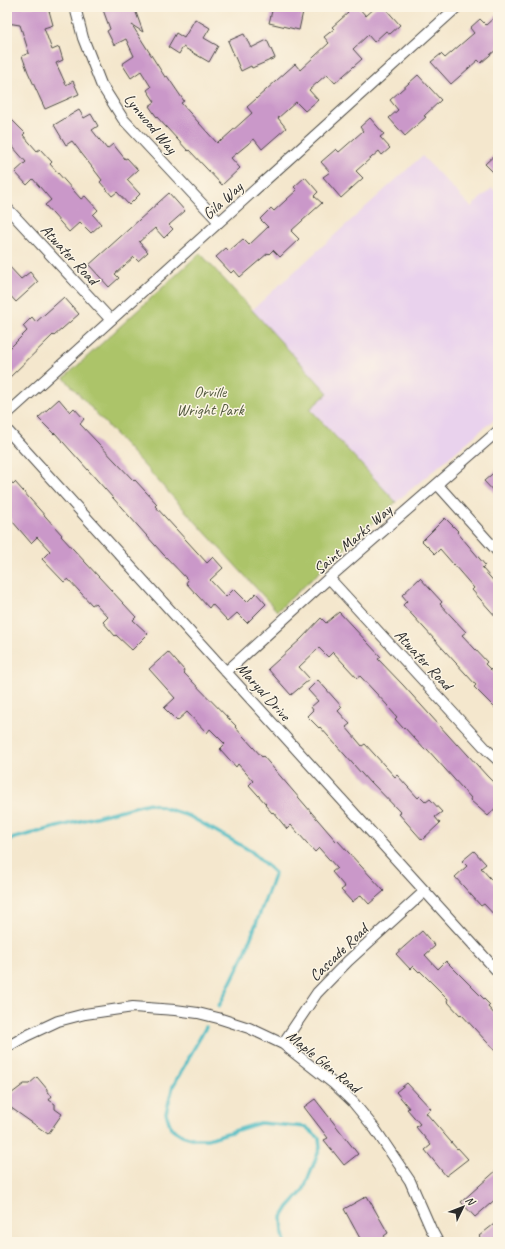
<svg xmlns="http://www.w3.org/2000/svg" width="505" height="1249" font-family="Caveat,sans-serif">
	<rect width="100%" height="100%" fill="#fcf5e5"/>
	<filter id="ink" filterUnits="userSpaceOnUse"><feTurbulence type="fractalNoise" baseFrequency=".025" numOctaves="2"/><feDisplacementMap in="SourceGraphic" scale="8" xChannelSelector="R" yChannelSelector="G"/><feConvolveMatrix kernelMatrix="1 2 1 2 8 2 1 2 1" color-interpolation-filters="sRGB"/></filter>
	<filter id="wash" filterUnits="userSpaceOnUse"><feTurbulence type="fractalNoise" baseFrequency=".012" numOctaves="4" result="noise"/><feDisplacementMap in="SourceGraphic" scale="16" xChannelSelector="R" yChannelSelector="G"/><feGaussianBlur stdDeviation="0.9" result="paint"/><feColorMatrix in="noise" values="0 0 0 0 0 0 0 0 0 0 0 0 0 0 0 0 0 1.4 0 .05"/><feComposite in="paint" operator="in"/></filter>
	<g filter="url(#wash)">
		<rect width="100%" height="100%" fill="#f4e7cd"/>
		<path fill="#e9d2ed" d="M422,156L471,207L492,188L498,194V416L396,502L310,408L327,392L252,310Z"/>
		<path fill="#acc469" stroke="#6c784a" d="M200,253L328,393L310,409L396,502L277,611L64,378Z"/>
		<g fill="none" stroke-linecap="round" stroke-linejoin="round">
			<path stroke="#4dbbc3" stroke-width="3.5" d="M7,840L149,803L189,816L251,851L275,873L245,953L219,1006
				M206,1027L173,1086L166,1113L171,1128L182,1135L195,1139H208L260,1123L306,1127L319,1138L320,1148L303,1191L288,1207L282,1217L283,1234L285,1242"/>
		</g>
		<g id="blocks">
			<path fill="#ca98c9" d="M7,7H48L53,25L44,28L52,50L59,47L63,60L56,63L66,85L73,81L79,94L45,109L28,72L22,56L29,53L20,25L7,23Z
				M102,7H134L143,32L132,25L165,77L167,76L184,101L181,103L217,143L220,140L221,141L252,113L247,107L295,64L300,70L329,43L324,37L334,29L332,27L348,13L342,7H358L366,16L376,7H384L400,25L390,34L386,31L374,42L368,35L353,49L362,59L335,83L327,74L309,90L318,100L305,111L296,102L278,118L286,128L262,149L254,139L231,158L240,168L222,185L189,150L188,151L156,116L149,106L155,102L147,90L151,87L141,71L131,78L122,64L134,56L126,39L114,45L107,31L110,29Z
				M273,7L286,9V7H304L299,30L269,23Z
				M498,14V48L481,63L478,60L451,84L431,62L441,54L445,58L474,33L470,28L480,19L486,25Z
				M195,19L210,28L204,38L218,46L209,62L183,47L179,54L168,47L176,33L184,38Z
				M244,34L251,48L267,40L275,58L252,68L251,66L241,71L228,41Z
				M418,75L441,100L424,116L426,117L405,136L389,118L398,110L390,100Z
				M79,110L84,118L91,114L98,126L92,130L107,149L113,144L125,159L127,158L138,170L127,180L140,194L129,205L117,192L112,196L100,182L102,180L72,141L66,145L54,125Z
				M7,115L25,133L23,135L37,151L40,149L52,162L50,164L81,199L85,196L98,210L93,215L101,224L91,233L80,222L69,232L45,205L51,200L33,179L27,185L15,172L26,162L12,146L7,151Z
				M370,118L384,134L380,137L390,148L382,155L379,151L356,171L363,178L341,198L323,177L330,172L321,162L336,149L339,152L363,131L360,127Z
				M498,152V177L485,164Z
				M305,177L318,192L314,196L322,203L291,231L299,239L280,257L273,250L269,254L268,253L240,277L234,270L231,273L216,257L226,248L229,251L243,239L249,245L268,227L260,219L271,208L274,211L297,190L294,187Z
				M169,193L185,211L169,225L173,229L164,238L155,228L139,242L148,252L138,261L134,257L115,274L119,278L109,287L89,265Z
				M7,264L21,279L30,272L38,282L16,302L7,292Z
				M64,297L79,314L54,336L53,335L7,380V351L27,331L23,326L32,317L36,322Z
				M59,399L70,412L74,408L84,419L80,424L134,481L135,480L157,504L155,506L207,563L213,557L223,568L210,580L226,597L234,589L247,602L256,593L266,604L247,623L237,613L228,621L212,604L209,608L186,583L188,580L163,554L55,433L54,434L38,418Z
				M498,469V496L484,481Z
				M7,477L13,484L15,482L62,535L61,536L136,617L133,620L148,634L132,650L116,635L115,636L103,622L108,617L95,603L92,605L68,579L64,582L42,559L50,551L37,537L31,543L7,515Z
				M445,518L458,531L457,532L485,565L482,568L498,586V619L472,590L474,588L440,549L435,554L422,541Z
				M420,578L442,602L440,604L466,632L462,635L487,662L485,664L498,677V711L474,687L476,685L403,605L407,601L402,595Z
				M339,612L381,657L378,659L403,685L457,745L458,744L487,776L498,787V805L488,816L470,800L471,798L427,749L425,750L404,727L403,728L395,719L397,717L388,707V706L360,676L357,678L333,652L328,657L319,648L299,667L310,679L291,695L268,669L301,639L321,618L326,623Z
				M168,652L184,670L183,672L236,726L235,727L262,757L263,756L336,841L337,840L384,891L369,904L361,895L352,902L341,890L345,887L332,872L337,868L319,848L315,852L291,825L287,829L273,812L272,813L265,805L266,804L249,785L253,781L238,764L236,767L220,749L225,744L210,729L207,733L187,712L177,721L164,708L175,698L149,669Z
				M318,680L342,707L338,711L350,724L346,727L362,746L365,744L395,777L397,775L418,798L420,796L426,802L430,799L442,812L435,817L440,823L422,840L399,814L401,813L371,782L370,783L320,727L319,728L307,716L313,710L311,707L318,701L308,690Z
				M474,851L486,864L481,868L498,887V919L484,904L481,906L455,877L467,866L462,861Z
				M422,931L435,946L425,955L438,969L446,961L490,1005L488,1007L498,1018V1054L461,1014L460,1015L447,1001L448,999L420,971L419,972L413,966L410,969L396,954Z
				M37,1077L47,1089V1092L52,1096L49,1100L55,1104V1109L62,1114L48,1134L7,1105V1097L24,1084H29Z
				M407,1083L431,1109L426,1113L457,1149L458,1148L468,1159L446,1176L425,1150L431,1145L416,1127L420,1124L407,1109L409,1108L396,1092Z
				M315,1099L358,1154L344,1165L324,1140L328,1138L304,1107Z
				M498,1169V1197L475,1217L461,1202Z
				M367,1196L388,1233L384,1236L387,1242H362L344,1209Z
				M498,1221V1242H484L479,1236Z"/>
		</g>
	</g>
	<g filter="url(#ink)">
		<use href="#blocks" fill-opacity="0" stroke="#494743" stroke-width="1"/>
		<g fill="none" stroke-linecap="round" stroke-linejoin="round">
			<defs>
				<path id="minor" d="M75,7L83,38L101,84L123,119L219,222
					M7,208L111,320
					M7,414L457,7
					M7,430L498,972
					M437,484L498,552
					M329,578L487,750L498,760
					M226,672L329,578L498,431
					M283,1044L288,1036L317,993L348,961L425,891
					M7,1047L26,1036L58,1021L85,1014L133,1007L175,1010L198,1013L218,1018L249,1028L283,1044L334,1084L353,1102L375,1129L410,1181L431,1229L438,1242"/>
			</defs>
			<use href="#minor" stroke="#494743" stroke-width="12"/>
			<use href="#minor" stroke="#fff" stroke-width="10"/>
		</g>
	</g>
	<g text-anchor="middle" stroke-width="3" stroke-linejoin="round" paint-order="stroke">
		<g font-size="16" fill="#2b2b2b" stroke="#fcf5e5">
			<text transform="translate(151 123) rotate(50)" y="6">Lynwood Way</text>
			<text transform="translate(222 200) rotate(-42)" y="6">Gila Way</text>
			<text transform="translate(70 254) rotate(47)" y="6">Atwater Road</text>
			<text transform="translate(352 539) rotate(-41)" y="6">Saint Marks Way</text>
			<text transform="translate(424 659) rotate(47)" y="6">Atwater Road</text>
			<text transform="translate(264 691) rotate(48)" y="6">Maryal Drive</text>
			<text transform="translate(338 952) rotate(-44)" y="6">Cascade Road</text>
			<text transform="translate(324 1061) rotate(39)" y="6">Maple Glen Road</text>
		</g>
		<g font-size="16" fill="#52593e" stroke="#fcf5e5">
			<text x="210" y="397">Orville<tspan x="210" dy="18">Wright Park</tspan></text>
		</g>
	</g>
	<rect width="505" height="1249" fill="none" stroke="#fcf5e5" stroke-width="24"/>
	<g transform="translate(463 1207) rotate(47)" stroke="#fcf5e5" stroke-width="3" paint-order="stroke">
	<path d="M0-3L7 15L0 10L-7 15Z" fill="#2b2b2b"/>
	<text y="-6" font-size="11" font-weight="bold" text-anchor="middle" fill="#2b2b2b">N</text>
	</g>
</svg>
